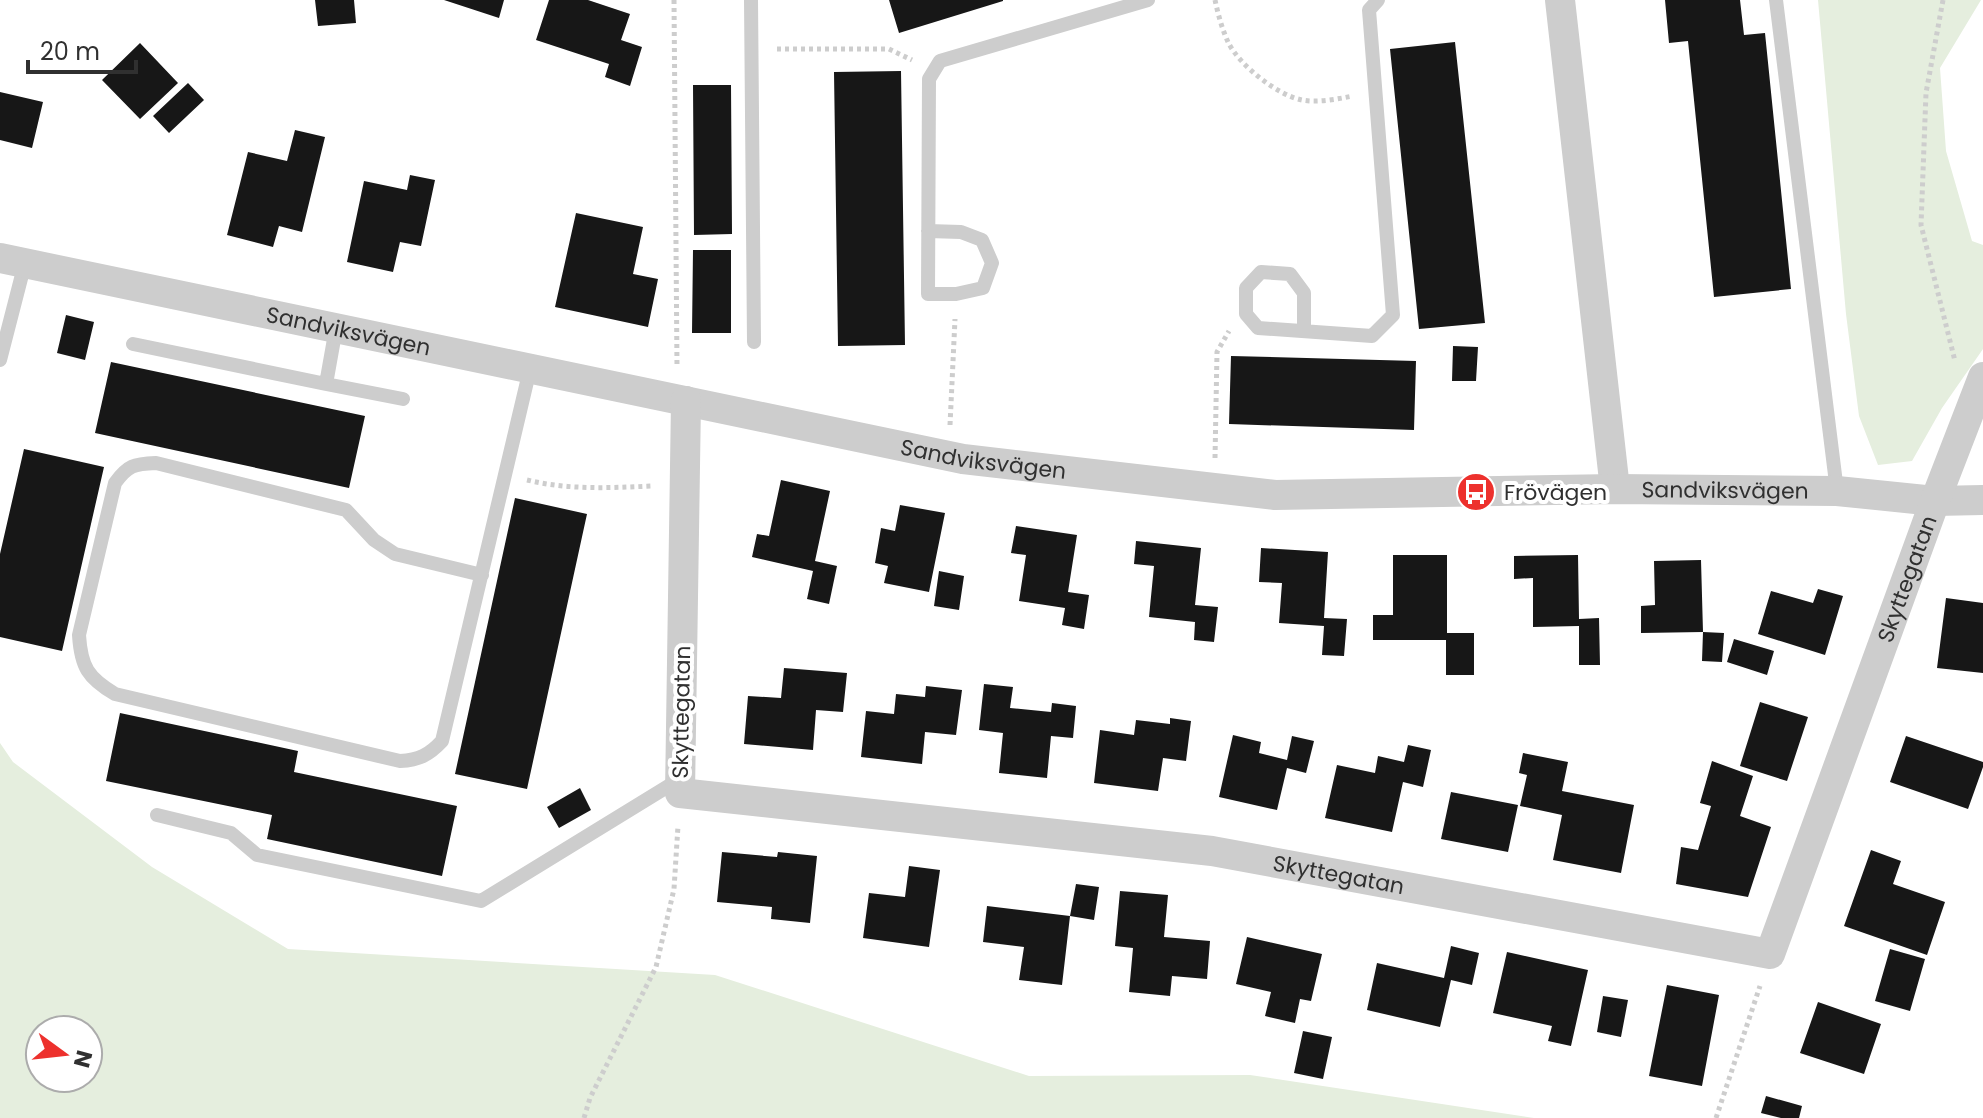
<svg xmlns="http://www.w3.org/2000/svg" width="1983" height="1118" font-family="Poppins,sans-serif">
	<rect width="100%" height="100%" fill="#fff"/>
	<path fill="#e5eede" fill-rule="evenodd" d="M1818,0H1981L1940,68L1946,151L1972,241L1983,245V349L1942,408L1912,461L1878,465L1859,416L1846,314Z
		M0,743L13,762L152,867L288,949L715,975L1029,1076L1250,1075L1534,1118H0ZM40,1030H88V1078H40Z"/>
	<path fill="#171717" d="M315,0H354L356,23L318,26Z
		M444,0H504L499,18Z
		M549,0H588L630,14L621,40L642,47L630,86L605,77L609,64L536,40Z
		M889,0H1003V1L899,33Z
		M1665,0H1740L1744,35L1765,33L1791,289L1714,297L1688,41L1669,43Z
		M1455,42L1485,323L1419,329L1390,49Z
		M140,43L178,83L140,119L102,80Z
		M901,71L905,345L838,346L834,72Z
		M188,83L204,100L169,133L153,116Z
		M693,85H731L732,234L694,235Z
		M0,92L43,102L32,148L0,140Z
		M295,130L325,137L302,232L279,226L273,247L227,235L248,152L287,161Z
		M410,175L435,180L421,246L400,242L393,272L347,262L364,181L407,190Z
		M576,213L643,227L633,274L658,279L648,327L555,307Z
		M693,250H731V333H692Z
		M66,315L94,322L85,360L57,353Z
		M1453,346L1478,347L1476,381H1452Z
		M1231,356L1416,361L1414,430L1229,424Z
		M111,362L365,416L349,488L95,433Z
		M24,449L104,467L62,651L0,637V554Z
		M781,480L830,491L815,561L837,566L829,604L807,599L813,571L752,557L757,534L769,536Z
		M515,498L587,514L527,789L455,774Z
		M900,505L945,513L929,592L884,583L888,566L875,563L881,528L895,531Z
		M1016,526L1077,535L1068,592L1089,595L1084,629L1062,625L1065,608L1019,601L1026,555L1011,553Z
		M1136,541L1201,548L1195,605L1218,607L1214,642L1194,640L1195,622L1149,617L1154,566L1134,564Z
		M1261,548L1328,552L1324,618L1347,619L1344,656L1322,655L1324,626L1279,623L1282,583L1259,582Z
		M1393,555H1447V633H1474V675H1446V640H1373V615H1393Z
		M1578,555L1579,619L1599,618L1600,665H1579V626L1533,627V578L1514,579V556Z
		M1701,560L1703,632L1641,633V606L1655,605L1654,561Z
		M939,571L964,576L959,610L934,606Z
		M1818,589L1843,596L1825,655L1758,634L1771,591L1813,603Z
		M1946,598L1983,603V673L1937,668Z
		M1703,632L1724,633L1722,662L1702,661Z
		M1734,639L1774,651L1767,675L1727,662Z
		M784,668L847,673L843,712L816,710L813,750L744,744L748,696L781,698Z
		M984,684L1013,687L1010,708L1051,712L1052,703L1076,706L1073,738L1051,736L1047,778L999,773L1003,733L979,730Z
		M926,686L962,690L956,735L925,732L922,764L861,757L866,711L894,714L896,694L925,697Z
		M1760,702L1808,717L1787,781L1740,766Z
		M120,713L298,751L294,772L457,806L442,876L267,839L272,815L106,781Z
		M1170,718L1191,721L1186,761L1163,758L1158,791L1094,783L1100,730L1134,735L1136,720L1170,724Z
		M1233,735L1261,742L1259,753L1287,760L1292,736L1314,741L1306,773L1287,768L1277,810L1219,797Z
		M1906,736L1983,762V767L1968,809L1890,782Z
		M1408,745L1431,750L1423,787L1403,782L1392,832L1325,818L1337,765L1375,773L1378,756L1404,762Z
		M1523,753L1568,762L1562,791L1634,805L1621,873L1553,860L1562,815L1520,806L1527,775L1519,773Z
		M1712,761L1753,776L1740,816L1771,827L1748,897L1676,884L1681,847L1698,850L1711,806L1700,803Z
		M580,788L591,810L559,828L547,807Z
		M1451,792L1518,805L1508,852L1441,839Z
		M1871,850L1901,861L1893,884L1945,902L1927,955L1844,926Z
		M722,852L777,857L778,852L817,856L810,923L771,919L772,907L717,902Z
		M909,866L940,870L929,947L863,938L869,893L905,897Z
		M1076,884L1099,887L1094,920L1070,916L1062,985L1019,980L1024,947L983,942L987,906L1070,916Z
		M1120,891L1168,895L1164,937L1210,941L1207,979L1172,976L1170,996L1129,992L1133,948L1115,946Z
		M1247,937L1322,954L1311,1001L1300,999L1295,1023L1265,1016L1271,992L1236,984Z
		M1451,946L1479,953L1472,985L1451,980L1440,1027L1367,1010L1377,963L1444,978Z
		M1890,949L1925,959L1910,1011L1875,1001Z
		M1507,952L1588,970L1571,1046L1548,1041L1552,1026L1493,1013Z
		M1667,985L1719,995L1702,1086L1649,1076Z
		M1603,996L1628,1000L1621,1037L1597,1032Z
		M1818,1002L1881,1024L1864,1074L1800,1053Z
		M1303,1031L1332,1037L1323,1079L1294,1073Z
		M1766,1096L1802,1106L1799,1118H1781L1761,1113Z"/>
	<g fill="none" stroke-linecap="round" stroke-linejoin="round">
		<path stroke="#cdcdcd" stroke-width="5" stroke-dasharray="4 4" stroke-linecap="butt" d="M674,0L677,367
			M1215,0C1218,14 1222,29 1228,42C1239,65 1277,95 1302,100C1318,103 1337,99 1353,96
			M1943,0L1926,93L1921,225L1955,361
			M777,49H889L912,60
			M950,425L955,319
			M1215,458L1217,352L1229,331
			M527,480C568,490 609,488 652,486
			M584,1118L590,1098L656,967L674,889L678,826
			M1716,1118L1760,986"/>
		<path stroke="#cdcdcd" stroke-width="14" d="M751,0L754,342
			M1776,0L1837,491
			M928,231L961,232L982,240L992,263L983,288L956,294H928L929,79L940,61L1148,0
			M336,328L326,384L403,399
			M1304,331V293L1290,274L1261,272L1246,288V314L1258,328L1372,336L1393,315L1369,10L1378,0
			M133,344L326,384
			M0,360L25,263
			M482,575L395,554L374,540L346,510L156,463C134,464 128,465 115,483L79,635C81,667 88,678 115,694L400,761C419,760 429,755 442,741L530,369
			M157,815L231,833L257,855L481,901L680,779"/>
		<g stroke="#cdcdcd" stroke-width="30">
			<path d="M1560,0L1615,489"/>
			<path id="s1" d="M0,258L963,459L1275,495L1615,489L1837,491L1935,501L1983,500"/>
			<path id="s2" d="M686,401L680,793L1212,851L1770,954L1935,501L1983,377"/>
		</g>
	</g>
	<defs>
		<symbol id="bus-disc" viewBox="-11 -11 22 22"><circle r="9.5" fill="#ed312d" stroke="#fff"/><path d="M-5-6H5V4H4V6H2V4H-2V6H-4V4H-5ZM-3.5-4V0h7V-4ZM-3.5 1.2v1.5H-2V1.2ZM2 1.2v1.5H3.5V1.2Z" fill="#fff"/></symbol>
	</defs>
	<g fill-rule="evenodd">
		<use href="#bus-disc" x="1454" y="470" width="44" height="44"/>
	</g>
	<g text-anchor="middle" stroke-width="8" stroke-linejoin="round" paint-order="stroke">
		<g font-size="22" fill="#303030" stroke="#fff">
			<text dy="8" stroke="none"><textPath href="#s1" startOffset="356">Sandviksvägen</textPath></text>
			<text dy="8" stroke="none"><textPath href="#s1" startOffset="1004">Sandviksvägen</textPath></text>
			<text dy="8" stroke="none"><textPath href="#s1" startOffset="1748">Sandviksvägen</textPath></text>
			<text dy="8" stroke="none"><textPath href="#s2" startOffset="1894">Skyttegatan</textPath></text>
			<text transform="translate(681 712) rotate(-89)" y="8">Skyttegatan</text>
			<text dy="8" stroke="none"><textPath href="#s2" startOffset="1056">Skyttegatan</textPath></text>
		</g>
		<g font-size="22" fill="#303030" stroke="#fff" text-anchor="start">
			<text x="1504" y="500">Frövägen</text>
		</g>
	</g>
	<g transform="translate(64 1054) rotate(105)"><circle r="38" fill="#ffffff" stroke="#acacac" stroke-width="2"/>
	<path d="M0-6L14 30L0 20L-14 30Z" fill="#ed312d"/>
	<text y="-12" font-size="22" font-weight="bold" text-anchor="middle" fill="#303030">N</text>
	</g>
	<path d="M28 60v12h108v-12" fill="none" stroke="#303030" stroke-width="4"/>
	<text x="40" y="60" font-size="24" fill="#303030" stroke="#ffffff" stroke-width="6" paint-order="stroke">20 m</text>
</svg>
